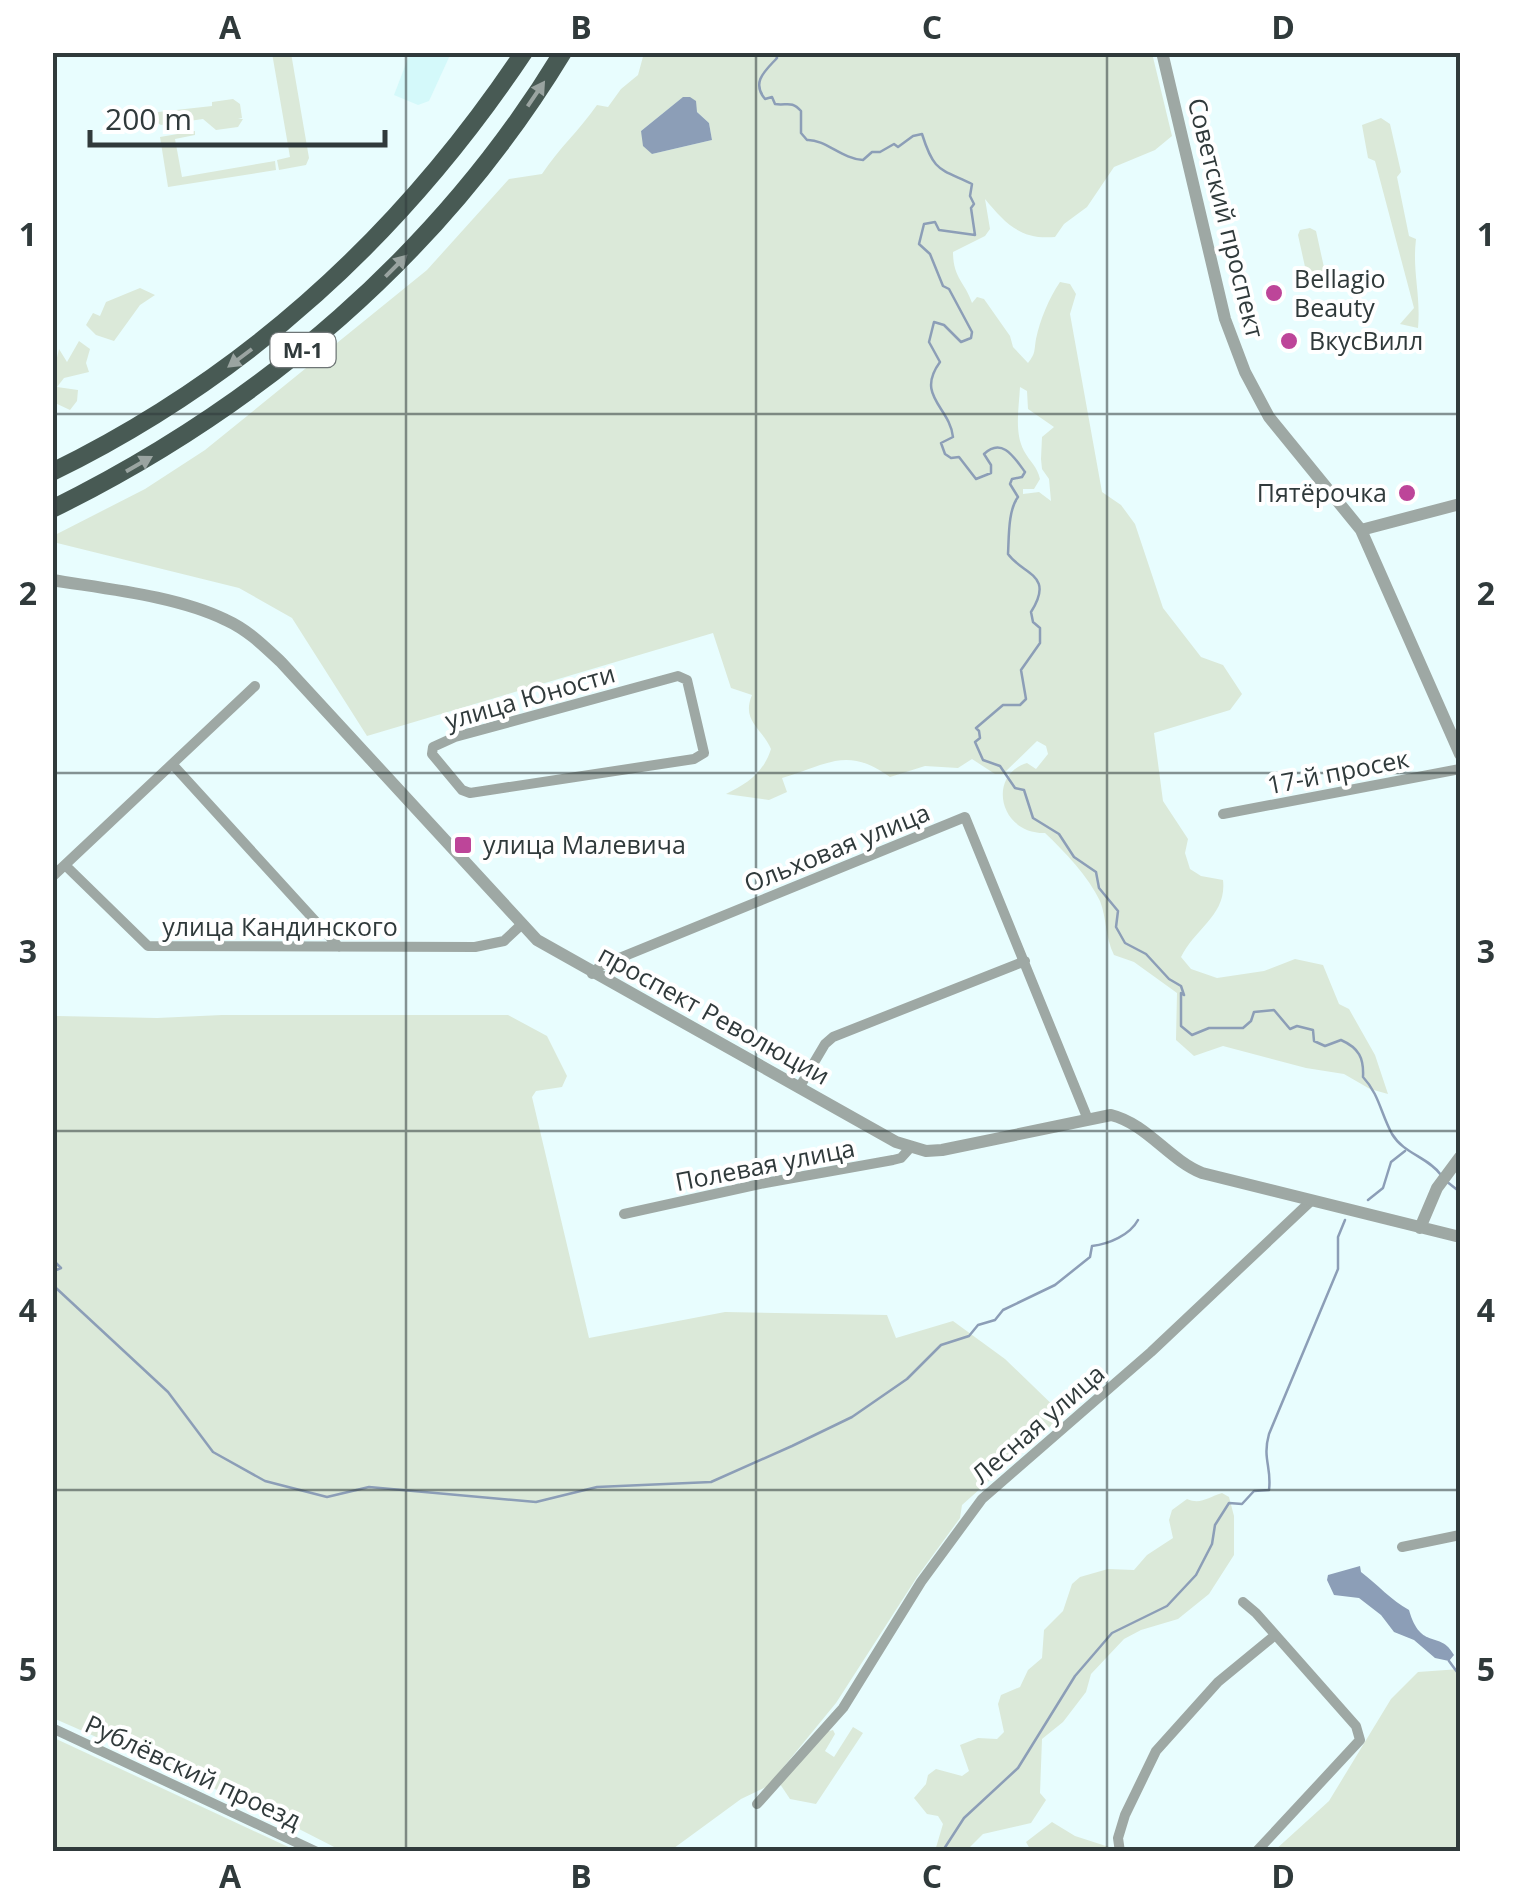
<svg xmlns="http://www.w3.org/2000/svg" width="1513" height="1904" font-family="'Open Sans',sans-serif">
	<rect width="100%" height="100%" fill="#e8fdfe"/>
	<path fill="#d4f9fa" d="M410,53H451L429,101L418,105L394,95Z"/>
	<path fill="#dbe9d9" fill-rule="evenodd" d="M272,53H291L309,158L306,165L279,170L277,160L290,157Z
		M644,53H1152L1172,136L1155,150L1114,167L1087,207L1064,224L1055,237C1020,240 1005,223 985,199L990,229L985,236L953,252C953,278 965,282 972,303L977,297L984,299L1010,336L1013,347L1028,363C1036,353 1034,350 1036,339C1040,320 1049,298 1060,282L1070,284L1076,294L1070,314L1102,492L1121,505L1135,524L1163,608L1201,657L1223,665L1242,694L1230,710L1154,733L1163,801L1188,839L1185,853L1190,869L1201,876L1223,880C1227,915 1195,928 1181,957L1191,969L1217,978L1264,971L1295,959L1323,965L1339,1004L1349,1009L1375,1055L1388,1094L1370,1089L1344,1074L1306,1068L1223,1046L1194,1056L1176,1040L1177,993L1134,962L1114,955C1105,937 1107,919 1100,901C1088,876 1065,852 1045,833C999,834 987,775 1027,763L1036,769L1048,754L1046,746L1037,741L1003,774H995L972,759L958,768L925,766L890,777C847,746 829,764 782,778L787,792L769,800L726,794C747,784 764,772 771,749C762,728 741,721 752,695L731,688L713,633L367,736L292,618L239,588L53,542V536L145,489L205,450L427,270L509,179L542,174C559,148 579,131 597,105L608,107L621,89L638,75ZM682,98L709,123L712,140L652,154L641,131ZM1020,387L1027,391L1028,409L1054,427L1042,437L1041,459L1042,469L1049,479L1051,501L1039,492L1023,494V489H1034L1040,479C1037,466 1030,462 1024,451C1014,432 1019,408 1020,387Z
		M233,99L240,104L242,118L238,119H243L238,127L216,130L203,119L161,125L154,121V115L158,112L212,106V102Z
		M1381,118L1390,124L1401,172L1397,177L1409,236L1416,239C1412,271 1421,295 1418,328L1400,324L1414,308L1375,161L1368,158L1362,125Z
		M195,131V135L175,139L182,177L275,161L276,170L168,187L160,137Z
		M1310,228L1316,231L1327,281L1325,287L1315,289L1309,285L1298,235L1300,230Z
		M140,288L155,295L140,305L114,341L96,335L86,325L93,313L100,316L106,302Z
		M79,341L90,349L86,363L89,372L64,378L57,387L78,390L77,401L70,410L53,402V375L59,349L67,362Z
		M222,1015H508L547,1036L567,1076L562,1087L536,1091L532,1097L589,1338L725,1312L887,1315L896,1338L953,1321L1005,1359L1063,1415L962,1505L960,1518L917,1577L836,1703L768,1786L741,1799L670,1851H342L256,1807L53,1718L52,1028L57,1016L157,1018Z
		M1222,1493L1229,1497L1234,1516V1555L1209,1594L1178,1619L1141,1630L1124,1639L1091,1674L1086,1692L1063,1722L1042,1739L1040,1793L1046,1800L1031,1823L983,1834L966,1851H935L943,1824L938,1816L927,1814L914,1798L926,1784L928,1775L936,1769L962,1776L969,1771L960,1745L978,1738L997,1739L1004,1732L998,1704L1001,1695L1020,1687L1028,1670L1042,1658L1044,1630L1063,1611L1072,1584L1080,1577L1108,1569L1134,1570L1147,1555L1173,1538L1169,1520L1172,1510L1187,1499C1201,1505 1208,1497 1222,1493Z
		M1460,1669V1851H1274L1329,1801L1391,1699L1418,1672Z
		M853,1727L863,1733L816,1804L790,1799L780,1784L826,1732L833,1730L835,1734L825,1751L834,1757Z
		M52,1737L297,1851H53Z
		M1052,1822L1075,1836L1109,1847L1111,1851H1031L1026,1842Z"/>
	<path fill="#8c9eb7" d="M683,97H690L696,101L697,112L709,123L712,140L652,154L643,146L641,131Z
		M1360,1566L1361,1572C1378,1585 1391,1600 1409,1610C1421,1652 1440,1629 1454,1655L1449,1661L1435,1658L1414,1640L1394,1632L1381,1615L1359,1598L1334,1595L1327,1580L1328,1575Z"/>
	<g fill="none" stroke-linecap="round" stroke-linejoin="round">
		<path stroke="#8c9eb7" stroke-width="2.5" d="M775,52L777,58C765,71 751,82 765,99L772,97L775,104C787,106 791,100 801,111V133L807,140C825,139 842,159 863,160L872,152H880L894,144L898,147L913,136L922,134C934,172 939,168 972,184L970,196L974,204L971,208L975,235L939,230L935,222L924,224L919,244L930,254L943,286L949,289L972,332L971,338L961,342L944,325L934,322L929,342L940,362C915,396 950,407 953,437L941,443L945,454L951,458L959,457L976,479L991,473V465L984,454C1002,437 1014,457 1025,472L1022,477L1012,479L1010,484L1018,497C1008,510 1009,537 1008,554C1023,575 1055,574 1031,612L1033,622L1040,628V643L1021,670L1026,699L1020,705H1003L976,728L979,731L980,738L975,742L983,760L1000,766L1015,788L1024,790L1033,818L1059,834L1074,857L1096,872L1099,888L1118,911L1116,927L1125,943L1146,954L1169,979L1181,986L1184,995L1181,993V1026L1192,1035L1209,1028H1243L1251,1021L1254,1012L1274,1010L1290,1029L1297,1026L1313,1030L1314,1041L1325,1046L1341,1040C1359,1048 1364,1058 1363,1077C1379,1094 1381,1114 1392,1134C1404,1154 1428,1157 1441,1175
			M1446,1181L1460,1192
			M1368,1200L1383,1188L1391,1162L1405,1151
			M52,1259L61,1268L52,1272
			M52,1281L56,1288L168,1392L213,1452L265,1481L327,1497L369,1487L536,1502L597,1487L711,1482L792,1446L852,1417L907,1379L941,1345L969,1336L978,1325L995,1320L1003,1310L1055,1285L1090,1257L1092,1246C1109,1244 1130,1235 1138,1220
			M1449,1661L1460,1676
			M942,1852L964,1818L1018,1768L1075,1676L1112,1633L1167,1606L1196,1575L1212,1544L1215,1525L1229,1503L1242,1504L1254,1491L1269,1490C1272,1467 1262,1459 1269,1434L1338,1269V1237L1345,1220"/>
		<path stroke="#9ea8a4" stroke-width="10" d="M678,676L687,680L704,753L694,759L470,793L462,790L432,754L433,747L455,737Z
			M173,765L339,947
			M1223,814L1460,769
			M65,865L148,946L475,947L504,941L521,925
			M52,877L255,686
			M592,974L600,966L965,817L1087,1117
			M799,1088L825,1044L833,1037L1025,961
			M624,1214L765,1183L893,1160L901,1158L910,1148
			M1402,1547L1460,1535
			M1243,1602L1256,1613L1356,1726L1360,1740L1256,1852
			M52,1728L317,1852
			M757,1804L843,1708L921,1582L982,1499L1151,1352L1311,1201
			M1120,1852L1118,1838L1125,1815L1156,1751L1218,1682L1274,1636"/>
		<path stroke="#9ea8a4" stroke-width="12" d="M1162,52L1225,319L1245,372L1269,417L1361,530L1460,754
			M1361,530L1460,504
			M52,580C107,589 177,596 226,620C248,630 264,646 281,662L537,940L896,1142L926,1151L942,1150L1111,1115C1147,1124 1168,1159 1202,1173L1460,1237
			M1420,1228L1437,1188L1460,1157"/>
		<path stroke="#485a54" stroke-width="18" d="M52,472C247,377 404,232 524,52
			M52,509C261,406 441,253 563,52"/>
	</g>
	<defs><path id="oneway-solid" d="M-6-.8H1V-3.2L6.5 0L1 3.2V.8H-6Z" transform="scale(2.5)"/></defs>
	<g fill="#9aa4a1">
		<use href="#oneway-solid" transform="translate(536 94) rotate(-56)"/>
		<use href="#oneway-solid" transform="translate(396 266) rotate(-45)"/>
		<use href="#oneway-solid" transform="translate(240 358) rotate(143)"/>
		<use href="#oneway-solid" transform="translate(139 464) rotate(-30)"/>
	</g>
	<path fill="none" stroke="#303a3b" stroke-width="2.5" stroke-opacity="0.55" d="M406,52V1852M756,52V1852M1107,52V1852M52,414H1460M52,773H1460M52,1131H1460M52,1490H1460"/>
	<g fill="#bd4599" stroke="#fff" stroke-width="4">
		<circle cx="1274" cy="293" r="10"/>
		<circle cx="1289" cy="341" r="10"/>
		<circle cx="1407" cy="493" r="10"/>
		<rect x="453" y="835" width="20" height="20" rx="5"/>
	</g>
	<g text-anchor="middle" stroke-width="8" stroke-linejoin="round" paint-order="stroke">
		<rect fill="#fff" stroke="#6e7576" stroke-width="2.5" x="270.5" y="333" width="65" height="34" rx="8"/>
		<g font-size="22" font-weight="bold" fill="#303a3b">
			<text x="303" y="358">М-1</text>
		</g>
		<g font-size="25" fill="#303a3b" stroke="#fff">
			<text transform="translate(1226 218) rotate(76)" y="9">Советский проспект</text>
			<text transform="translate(530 697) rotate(-16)" y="9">улица Юности</text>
			<text transform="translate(1338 772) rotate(-11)" y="9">17-й просек</text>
			<text transform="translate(837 848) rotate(-22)" y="9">Ольховая улица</text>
			<text x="280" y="936">улица Кандинского</text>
			<text transform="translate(714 1015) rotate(29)" y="9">проспект Революции</text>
			<text transform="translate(765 1165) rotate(-11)" y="9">Полевая улица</text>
			<text transform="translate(1038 1424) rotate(-41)" y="9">Лесная улица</text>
			<text transform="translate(193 1772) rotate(25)" y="9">Рублёвский проезд</text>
		</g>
		<g font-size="25" fill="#303a3b" stroke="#fff" text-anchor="start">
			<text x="1294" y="288">Bellagio<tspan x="1294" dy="29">Beauty</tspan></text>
			<text x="1309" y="350">ВкусВилл</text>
			<text x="1387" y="502" text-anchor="end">Пятёрочка</text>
			<text x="483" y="854">улица Малевича</text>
		</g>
	</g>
	<rect width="1513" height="1904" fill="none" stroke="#ffffff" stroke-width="110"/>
	<path d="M90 130v15h295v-15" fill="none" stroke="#303a3b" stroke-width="5"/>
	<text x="105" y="130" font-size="30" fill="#303a3b" stroke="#ffffff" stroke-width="8" paint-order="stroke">200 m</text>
	<rect x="55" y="55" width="1403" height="1794" fill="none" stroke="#303a3b" stroke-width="4"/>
	<g font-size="32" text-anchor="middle" font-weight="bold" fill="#303a3b">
		<text x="230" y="39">A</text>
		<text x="581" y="39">B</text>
		<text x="932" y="39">C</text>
		<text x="1283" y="39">D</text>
		<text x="28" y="246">1</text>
		<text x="1486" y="246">1</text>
		<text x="28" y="605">2</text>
		<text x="1486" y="605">2</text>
		<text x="28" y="963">3</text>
		<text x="1486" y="963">3</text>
		<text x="28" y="1322">4</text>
		<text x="1486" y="1322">4</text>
		<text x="28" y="1681">5</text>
		<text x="1486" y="1681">5</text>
		<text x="230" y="1888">A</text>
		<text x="581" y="1888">B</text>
		<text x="932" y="1888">C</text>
		<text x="1283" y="1888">D</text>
	</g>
</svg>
